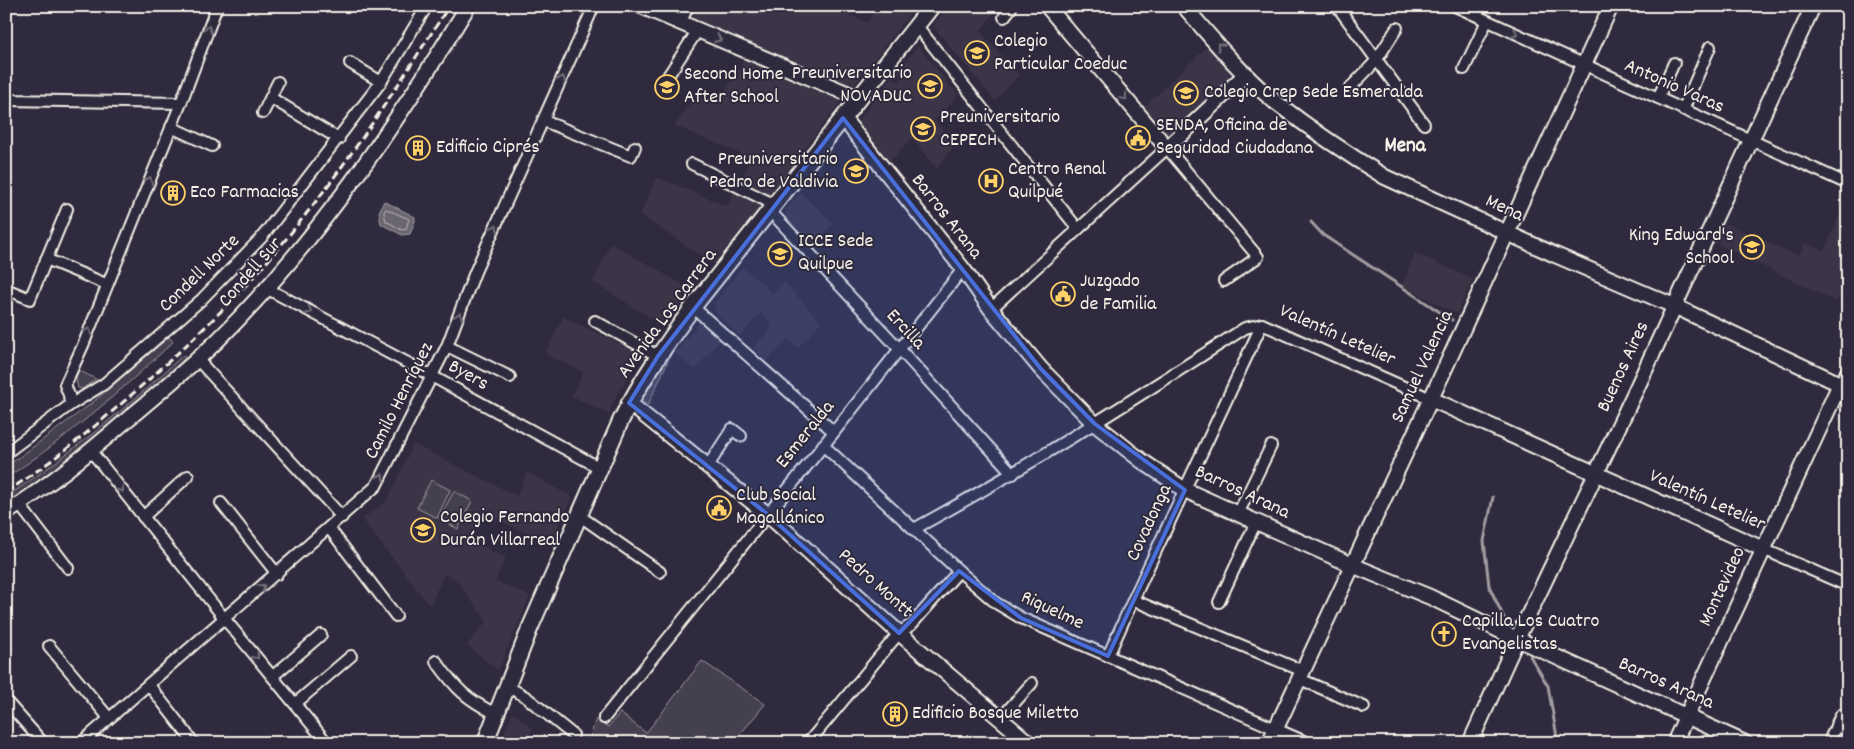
<svg xmlns="http://www.w3.org/2000/svg" width="1854" height="749" font-family="Dekko,sans-serif">
<rect width="100%" height="100%" fill="#2f2a3d"/>
<filter id="ink" filterUnits="userSpaceOnUse"><feTurbulence type="fractalNoise" baseFrequency=".02" numOctaves="2"/><feDisplacementMap in="SourceGraphic" scale="10" xChannelSelector="R" yChannelSelector="G"/><feConvolveMatrix kernelMatrix="1 2 1 2 8 2 1 2 1" color-interpolation-filters="sRGB"/></filter>
<g filter="url(#ink)">
<g fill="#3b3647">
<path d="M 658,6 L 830,6 L 867,23 L 878,6 L 916,6 L 854,85 L 850,86 Z"/>
<path d="M 949,6 L 999,6 L 980,31 L 1019,75 L 995,101 L 933,26 Z"/>
<path d="M 918,46 L 958,95 L 935,120 L 954,145 L 937,169 L 912,138 L 890,161 L 861,127 L 859,120 L 892,77 L 898,82 L 902,78 L 897,71 Z"/>
<path d="M 1208,46 L 1231,71 L 1229,79 L 1169,134 L 1164,134 L 1143,108 Z"/>
<path d="M 744,60 L 841,101 L 747,224 L 713,264 L 640,215 L 657,177 L 727,206 L 751,158 L 675,126 L 701,85 L 722,96 Z"/>
<path d="M 800,192 L 833,223 L 813,245 L 785,218 L 786,210 Z"/>
<path d="M 1848,196 L 1848,275 L 1836,302 L 1716,243 L 1725,223 L 1799,256 L 1805,243 L 1824,251 Z"/>
<path d="M 611,243 L 692,290 L 664,326 L 593,282 Z"/>
<path d="M 1415,253 L 1473,279 L 1457,314 L 1402,285 Z"/>
<path d="M 742,267 L 773,293 L 784,282 L 821,322 L 798,348 L 788,339 L 766,361 L 753,348 L 773,326 L 761,312 L 740,336 L 715,311 L 714,304 Z"/>
<path d="M 563,317 L 643,354 L 618,392 L 609,414 L 572,396 L 583,372 L 545,354 Z"/>
<path d="M 700,322 L 703,322 L 721,339 L 695,370 L 675,353 Z"/>
<path d="M 413,444 L 517,496 L 527,472 L 572,497 L 550,544 L 483,513 L 471,540 L 506,558 L 495,581 L 530,596 L 498,671 L 467,645 L 487,621 L 454,578 L 444,574 L 430,606 L 362,519 L 387,501 Z"/>
<path d="M 513,712 L 533,729 L 524,743 L 500,743 Z"/>
</g>
<g fill="#454050" stroke="#9c989c">
<path d="M 169,337 L 173,342 C 121,391 66,439 6,478 L 6,467 L 92,403 Z"/>
<path d="M 672,352 L 648,405 L 641,399 Z"/>
<path d="M 183,355 L 185,357 L 180,364 L 92,441 L 6,505 L 6,497 C 69,455 128,407 183,355 Z"/>
<path d="M 78,370 L 96,379 L 82,389 L 78,388 L 76,379 Z"/>
<path d="M 431,480 L 450,490 L 437,518 L 417,508 Z"/>
<path d="M 454,491 L 472,501 L 458,529 L 439,519 Z"/>
<path d="M 702,661 L 765,704 L 733,743 L 588,743 L 596,719 L 608,727 L 620,713 L 646,733 Z"/>
</g>
<path fill="#6a6670" stroke="#a19ea0" d="M 384,201 L 415,217 L 415,221 L 410,234 L 402,235 L 381,224 L 379,212 Z"/>
<g fill="none" stroke-linecap="round" stroke-linejoin="round">
<path stroke="#bdb9b8" stroke-width="1" d="M 386,209 L 409,219 L 406,229 L 402,230 L 386,221 L 384,213 Z"/>
<g stroke="#a19ea0" stroke-width="3">
<path d="M 1311,222 L 1323,235 L 1452,320"/>
<path d="M 1493,497 L 1484,541 L 1489,586 L 1504,618"/>
<path d="M 1530,656 L 1548,686 L 1558,743"/>
</g>
<g stroke="#f4f1e8" stroke-width="14">
<g id="street">
<path d="M 1337,6 L 1424,124"/>
<path d="M 1455,6 L 1848,184"/>
<path d="M 1004,17 L 1011,8 L 1009,6"/>
<path d="M 681,22 L 688,6"/>
<path d="M 917,26 L 1078,229"/>
<path d="M 350,63 L 381,82"/>
<path d="M 1464,69 L 1487,21"/>
<path d="M 666,79 L 698,30"/>
<path d="M 1350,88 L 1376,61 L 1397,28"/>
<path d="M 271,98 L 339,139"/>
<path d="M 1658,98 L 1674,63"/>
<path d="M 6,100 L 181,103"/>
<path d="M 1683,110 L 1710,47"/>
<path d="M 263,113 L 278,82"/>
<path d="M 544,121 L 631,156 L 635,147"/>
<path d="M 171,127 L 212,146"/>
<path d="M 692,164 L 775,205"/>
<path d="M 770,211 L 906,356 L 1013,474"/>
<path d="M 46,259 L 106,284"/>
<path d="M 266,288 L 417,368 L 600,468"/>
<path d="M 6,289 L 30,299 L 67,209"/>
<path d="M 693,307 L 834,432"/>
<path d="M 991,309 L 1167,148 L 1258,257 L 1224,281"/>
<path d="M 595,321 L 658,356"/>
<path d="M 447,346 L 510,377"/>
<path d="M 197,359 L 342,517"/>
<path d="M 1848,368 L 1840,384 L 1848,387"/>
<path d="M 70,405 L 69,395 L 65,385 L 84,343 L 181,103 L 217,6"/>
<path d="M 823,445 L 959,571 L 996,603 L 1021,618 L 1308,743"/>
<path d="M 91,451 L 224,618 L 327,743"/>
<path d="M 6,453 L 70,405 L 104,384 L 201,300 L 262,237 L 381,82 L 427,6"/>
<path d="M 708,466 L 732,429 L 741,436"/>
<path d="M 221,503 L 277,574"/>
<path d="M 19,504 L 68,568"/>
<path d="M 1238,514 L 1271,446"/>
<path d="M 580,516 L 660,572"/>
<path d="M 143,517 L 188,476"/>
<path d="M 329,528 L 396,616"/>
<path d="M 914,529 C 1028,467 1136,398 1245,328 L 1262,324 L 1431,399"/>
<path d="M 1763,549 L 1848,586"/>
<path d="M 1133,600 L 1303,671"/>
<path d="M 1219,602 L 1256,522"/>
<path d="M 49,646 L 109,718"/>
<path d="M 1108,656 L 1133,600 L 1262,324"/>
<path d="M 436,661 C 456,689 466,699 496,714"/>
<path d="M 273,676 L 321,635"/>
<path d="M 1300,679 L 1364,707"/>
<path d="M 149,685 L 194,743"/>
<path d="M 507,686 L 526,697 L 573,735"/>
<path d="M 6,701 L 43,743"/>
<path d="M 296,703 L 351,656"/>
<path d="M 604,718 L 834,432 L 963,269"/>
<path d="M 1001,718 L 1032,683"/>
<path d="M 1836,725 L 1848,731"/>
<path d="M 1831,737 L 1841,715"/>
<path d="M 81,743 L 376,486 L 447,346 L 475,272 L 594,6"/>
<path d="M 808,743 L 899,633 L 911,625 L 959,571"/>
</g>
</g>
<g stroke="#f4f1e8" stroke-width="18">
<g id="secondary">
<path d="M 641,6 L 858,98"/>
<path d="M 1047,6 L 1167,148 L 1246,74"/>
<path d="M 1184,6 C 1212,39 1241,74 1274,101 C 1309,128 1347,154 1385,177 L 1553,254 L 1674,306 L 1840,384 L 1674,743"/>
<path d="M 843,118 L 963,269 L 991,309 L 1041,369 L 1095,424 L 1142,461 L 1185,490 L 1352,565 L 1430,597 L 1517,639 L 1745,743"/>
<path d="M 1431,399 L 1763,549"/>
<path d="M 629,403 L 767,514 L 899,633 L 1029,743"/>
<path d="M 6,513 C 50,485 90,452 129,418 C 159,393 189,368 217,341 C 314,245 397,123 468,6"/>
<path d="M 1269,743 L 1435,390 L 1611,6"/>
<path d="M 1470,743 L 1517,639 L 1635,392 L 1813,6"/>
</g>
</g>
<g stroke="#f4f1e8" stroke-width="19">
<path id="primary" d="M 485,743 L 530,628 L 621,420 C 641,380 667,343 693,307 L 932,6"/>
</g>
<use href="#street" stroke="#2f2a3d" stroke-width="10"/>
<use href="#secondary" stroke="#2f2a3d" stroke-width="14"/>
<use href="#primary" stroke="#2f2a3d" stroke-width="15"/>
<path stroke="#f4f1e8" stroke-width="3" stroke-dasharray="8 4" stroke-linecap="butt" d="M 6,492 C 56,460 102,421 146,382 C 200,334 253,282 298,224 C 354,155 401,80 449,6"/>
</g>
<defs><path id="oneway-chevron" d="M-2-3.5L2.5 0L-2 3.5" fill="none" stroke-width="1.6" stroke-linecap="round" stroke-linejoin="round" transform="scale(1.25)"/></defs>
<g stroke="#747079">
<use href="#oneway-chevron" transform="translate(208 29) rotate(-69)"/>
<use href="#oneway-chevron" transform="translate(1515 34) rotate(25)"/>
<use href="#oneway-chevron" transform="translate(718 39) rotate(23)"/>
<use href="#oneway-chevron" transform="translate(1220 46) rotate(-132)"/>
<use href="#oneway-chevron" transform="translate(562 79) rotate(-66)"/>
<use href="#oneway-chevron" transform="translate(1124 97) rotate(50)"/>
<use href="#oneway-chevron" transform="translate(149 180) rotate(-68)"/>
<use href="#oneway-chevron" transform="translate(495 228) rotate(-65)"/>
<use href="#oneway-chevron" transform="translate(309 311) rotate(28)"/>
<use href="#oneway-chevron" transform="translate(459 316) rotate(-69)"/>
<use href="#oneway-chevron" transform="translate(88 331) rotate(-69)"/>
<use href="#oneway-chevron" transform="translate(381 477) rotate(-63)"/>
<use href="#oneway-chevron" transform="translate(121 489) rotate(52)"/>
<use href="#oneway-chevron" transform="translate(262 587) rotate(-40)"/>
<use href="#oneway-chevron" transform="translate(256 656) rotate(50)"/>
</g>
</g>
<path fill="#486fdb" fill-opacity="0.2" stroke="#486fdb" stroke-width="4" stroke-linejoin="round" d="M 843,118 L 1041,369 L 1095,424 L 1185,490 L 1108,656 L 1021,618 L 959,571 L 899,633 L 767,514 L 629,403 L 658,356 Z"/>
<defs>
<g id="school-ring" transform="scale(1.25)"><circle r="9.5" fill="#2f2a3d" stroke="#ffd166" stroke-width="1.5"/><path d="M0-5L7-2L0 1L-7-2ZM-4 1L0 2.5L4 1V4Q0 6-4 4Z" fill="#ffd166"/></g>
<g id="civic-ring" transform="scale(1.25)"><circle r="9.5" fill="#2f2a3d" stroke="#ffd166" stroke-width="1.5"/><path d="M-.6-6.5H3V-4.5H.6V-3L4-1V1h2V6H-6V1h2V-1L-.6-3ZM-1.2 2.5V6h2.4V2.5Z" fill="#ffd166"/></g>
<g id="building-ring" transform="scale(1.25)"><circle r="9.5" fill="#2f2a3d" stroke="#ffd166" stroke-width="1.5"/><path d="M-4-6H4V6H1V3H-1V6H-4ZM-2.5-4.3h1.7v1.8h-1.7ZM.8-4.3h1.7v1.8H.8ZM-2.5-1h1.7V.8h-1.7ZM.8-1h1.7V.8H.8Z" fill="#ffd166"/></g>
<g id="hospital-ring" transform="scale(1.25)"><circle r="9.5" fill="#2f2a3d" stroke="#ffd166" stroke-width="1.5"/><path d="M-5-5h3v3.5h4V-5h3V5h-3V1.5h-4V5h-3Z" fill="#ffd166"/></g>
<g id="university-ring" transform="scale(1.25)"><circle r="9.5" fill="#2f2a3d" stroke="#ffd166" stroke-width="1.5"/><path d="M0-5L7-2L0 1L-7-2ZM-4 1L0 2.5L4 1V4Q0 6-4 4Z" fill="#ffd166"/></g>
<g id="church-ring" transform="scale(1.25)"><circle r="9.5" fill="#2f2a3d" stroke="#ffd166" stroke-width="1.5"/><path d="M-1.2-6h2.4v3.5h3.3v2.4h-3.3V6h-2.4V-.1h-3.3v-2.4h3.3Z" fill="#ffd166"/></g>
</defs>
<g fill-rule="evenodd">
<use href="#school-ring" x="977" y="53"/>
<use href="#school-ring" x="930" y="86"/>
<use href="#school-ring" x="667" y="87"/>
<use href="#school-ring" x="1186" y="93"/>
<use href="#school-ring" x="923" y="129"/>
<use href="#civic-ring" x="1138" y="138"/>
<use href="#building-ring" x="418" y="148"/>
<use href="#school-ring" x="856" y="171"/>
<use href="#hospital-ring" x="991" y="181"/>
<use href="#building-ring" x="173" y="193"/>
<use href="#school-ring" x="1752" y="247"/>
<use href="#university-ring" x="780" y="254"/>
<use href="#civic-ring" x="1063" y="294"/>
<use href="#civic-ring" x="719" y="508"/>
<use href="#school-ring" x="423" y="530"/>
<use href="#church-ring" x="1444" y="634"/>
<use href="#building-ring" x="895" y="714"/>
</g>
<g text-anchor="middle" dominant-baseline="central" stroke-width="4" stroke-linejoin="round" paint-order="stroke">
<g font-size="20" fill="#f4f1e8" stroke="#2f2a3d" text-anchor="start">
<text x="994" y="42">Colegio<tspan x="994" dy="23">Particular Coeduc</tspan></text>
<text x="912" y="74" text-anchor="end">Preuniversitario<tspan x="912" dy="23">NOVADUC</tspan></text>
<text x="684" y="75">Second Home<tspan x="684" dy="23">After School</tspan></text>
<text x="1204" y="93">Colegio Crep Sede Esmeralda</text>
<text x="940" y="118">Preuniversitario<tspan x="940" dy="23">CEPECH</tspan></text>
<text x="1156" y="126">SENDA, Oficina de<tspan x="1156" dy="23">Seguridad Ciudadana</tspan></text>
<text x="436" y="148">Edificio Ciprés</text>
<text x="838" y="160" text-anchor="end">Preuniversitario<tspan x="838" dy="23">Pedro de Valdivia</tspan></text>
<text x="1008" y="170">Centro Renal<tspan x="1008" dy="23">Quilpué</tspan></text>
<text x="190" y="193">Eco Farmacias</text>
<text x="1734" y="236" text-anchor="end">King Edward's<tspan x="1734" dy="23">School</tspan></text>
<text x="798" y="242">ICCE Sede<tspan x="798" dy="23">Quilpue</tspan></text>
<text x="1080" y="282">Juzgado<tspan x="1080" dy="23">de Familia</tspan></text>
<text x="736" y="496">Club Social<tspan x="736" dy="23">Magallánico</tspan></text>
<text x="440" y="518">Colegio Fernando<tspan x="440" dy="23">Durán Villarreal</tspan></text>
<text x="1462" y="622">Capilla Los Cuatro<tspan x="1462" dy="23">Evangelistas</tspan></text>
<text x="912" y="714">Edificio Bosque Miletto</text>
</g>
<g font-size="20" fill="#f4f1e8" stroke="#2f2a3d">
<text transform="translate(1674 87) rotate(24)">Antonio Varas</text>
<text transform="translate(1504 209) rotate(25)">Mena</text>
<text transform="translate(946 217) rotate(52)">Barros Arana</text>
<text transform="translate(251 273) rotate(-49)">Condell Sur</text>
<text transform="translate(200 274) rotate(-44)">Condell Norte</text>
<text transform="translate(668 314) rotate(-54)">Avenida Los Carrera</text>
<text transform="translate(905 330) rotate(47)">Ercilla</text>
<text transform="translate(1337 336) rotate(24)">Valentín Letelier</text>
<text transform="translate(1423 367) rotate(-65)">Samuel Valencia</text>
<text transform="translate(1624 367) rotate(-65)">Buenos Aires</text>
<text transform="translate(468 376) rotate(29)">Byers</text>
<text transform="translate(400 401) rotate(-63)">Camilo Henríquez</text>
<text transform="translate(806 435) rotate(-51)">Esmeralda</text>
<text transform="translate(1242 493) rotate(25)">Barros Arana</text>
<text transform="translate(1707 501) rotate(24)">Valentín Letelier</text>
<text transform="translate(1150 523) rotate(-65)">Covadonga</text>
<text transform="translate(875 584) rotate(42)">Pedro Montt</text>
<text transform="translate(1723 587) rotate(-65)">Montevideo</text>
<text transform="translate(1052 611) rotate(25)">Riquelme</text>
<text transform="translate(1666 684) rotate(24)">Barros Arana</text>
</g>
<g font-size="21" font-weight="bold" fill="#f4f1e8" stroke="#2f2a3d">
<text x="1405" y="147">Mena</text>
</g>
</g>
<rect width="1854" height="749" fill="none" stroke="#2f2a3d" stroke-width="25"/>
<rect x="12" y="12" width="1829" height="724" fill="none" stroke="#f4f1e8" stroke-width="2" filter="url(#ink)"/>
</svg>
